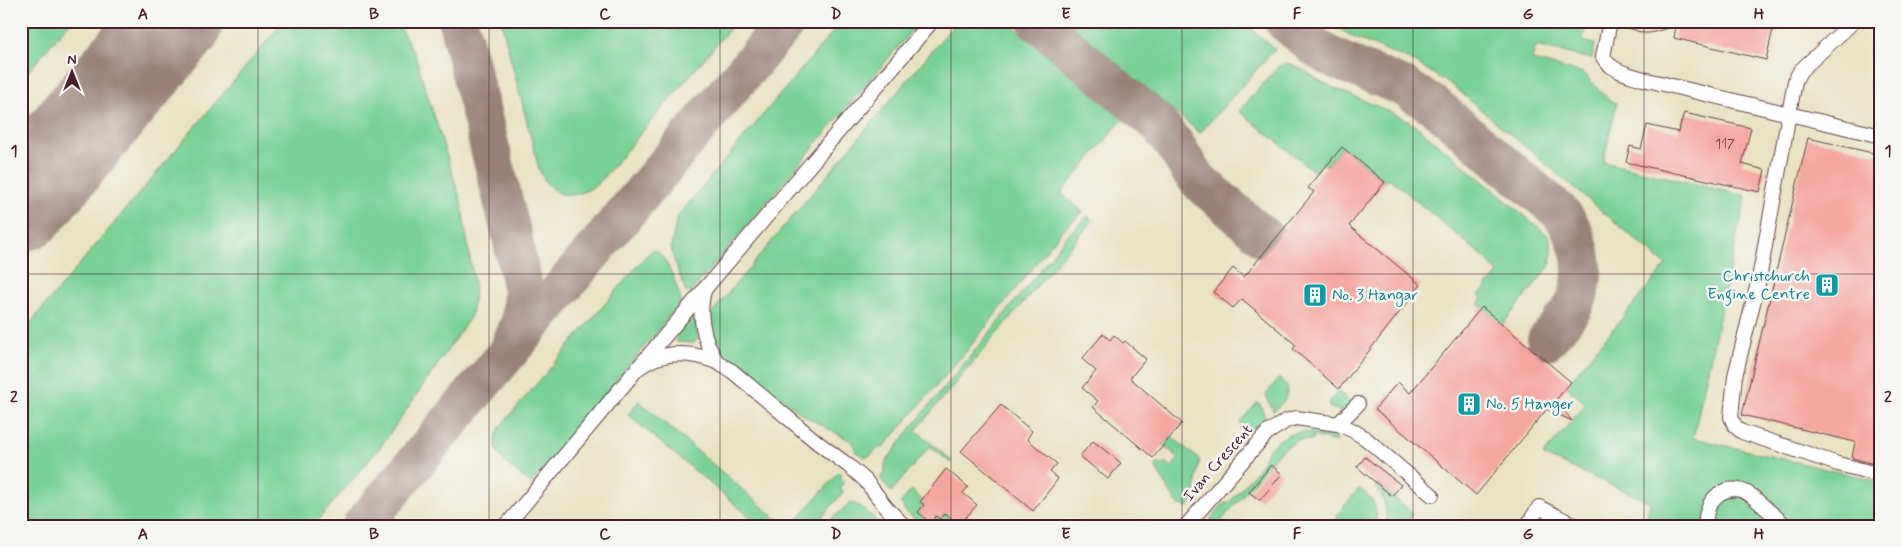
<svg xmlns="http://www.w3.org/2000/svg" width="1902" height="547" font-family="Mynerve,sans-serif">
<rect width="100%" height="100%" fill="#f6f6f2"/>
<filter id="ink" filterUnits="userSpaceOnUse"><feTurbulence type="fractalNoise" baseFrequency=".02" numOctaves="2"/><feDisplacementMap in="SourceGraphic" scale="10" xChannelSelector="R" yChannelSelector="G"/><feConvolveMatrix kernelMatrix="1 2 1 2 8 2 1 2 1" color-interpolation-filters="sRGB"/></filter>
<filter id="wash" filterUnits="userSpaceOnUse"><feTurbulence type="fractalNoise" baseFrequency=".0096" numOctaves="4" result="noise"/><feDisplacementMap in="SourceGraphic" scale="20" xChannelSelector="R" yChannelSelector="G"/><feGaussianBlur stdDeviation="1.12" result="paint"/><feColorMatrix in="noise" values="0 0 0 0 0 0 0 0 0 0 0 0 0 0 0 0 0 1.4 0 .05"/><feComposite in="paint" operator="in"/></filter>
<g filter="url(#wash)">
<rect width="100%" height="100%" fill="#e9e3c3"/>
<g fill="#79d196" stroke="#627860">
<path d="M 21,21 L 71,21 L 21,80 Z"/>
<path d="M 284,21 L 396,21 L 398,24 L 415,55 L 461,201 L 475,290 L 471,316 L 382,445 L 313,526 L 21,526 L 21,334 Z"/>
<path d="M 501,21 L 736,21 L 598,184 C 573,201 551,200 539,169 Z"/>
<path d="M 842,21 L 920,21 L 691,292 L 686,292 L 673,257 L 671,247 L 677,217 Z"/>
<path d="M 957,21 L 1007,21 L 1123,119 L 1061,193 L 1083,212 L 1063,229 L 969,348 L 882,449 L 880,447 L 870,456 L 864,457 L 856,452 L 851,441 L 803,415 L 734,360 C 721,355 706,332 710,317 C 712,312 716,308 719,304 Z"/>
<path d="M 1067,21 L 1242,21 L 1275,49 L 1200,133 Z"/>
<path d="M 1326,21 L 1587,21 L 1583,41 L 1595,44 L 1592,59 L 1536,46 L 1532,60 L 1583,73 L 1610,101 L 1617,103 L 1603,162 L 1746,196 L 1693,438 L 1881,482 L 1881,526 L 1645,526 L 1650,502 L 1543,455 L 1586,404 L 1567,387 L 1570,381 L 1666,265 L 1453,86 L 1415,62 L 1355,38 Z"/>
<path d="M 1285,63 C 1300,65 1312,78 1326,84 C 1356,99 1388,108 1416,126 L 1549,236 L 1552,253 L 1550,266 L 1502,325 L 1478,304 L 1482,298 L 1479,295 L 1498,273 L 1485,258 L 1389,178 L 1385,182 L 1342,147 L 1326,166 L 1323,163 L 1315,172 L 1239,111 L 1278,67 Z"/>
<path d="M 1088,216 L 1092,221 L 916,430 L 952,461 L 951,463 L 930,446 L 891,492 L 880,478 L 885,473 L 885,463 L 911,428 L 1009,309 L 1066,237 Z"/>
<path d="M 654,250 C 666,253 679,290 681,302 L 531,484 C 512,467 485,455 500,427 L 644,258 L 650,252 Z"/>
<path d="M 689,318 L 694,318 L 698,338 L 694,343 L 676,342 L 677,333 Z"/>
<path d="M 1279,378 L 1286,385 C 1290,398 1283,403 1273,411 L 1266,395 Z"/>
<path d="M 1338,392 L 1352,403 L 1342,412 L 1329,407 L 1329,402 Z"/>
<path d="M 639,401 L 785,526 L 761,526 L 628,415 Z"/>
<path d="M 1257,403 L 1260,404 L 1265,417 L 1250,435 L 1240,422 Z"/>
<path d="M 1303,432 L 1335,436 L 1337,442 L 1313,436 L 1312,440 L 1298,440 L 1279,452 L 1217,526 L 1210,520 L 1223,504 L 1230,502 L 1262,464 C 1266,446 1284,433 1303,432 Z"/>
<path d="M 1171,436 L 1200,460 C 1195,476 1198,494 1188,507 L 1180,505 L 1176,502 L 1155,467 L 1158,463 L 1161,465 L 1164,462 L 1171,468 L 1179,458 L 1163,445 Z"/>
<path d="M 839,472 L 842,475 L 840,478 L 844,482 L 840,488 L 843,492 L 815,526 L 792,526 Z"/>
<path d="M 1377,484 L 1412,512 L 1409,526 L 1387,526 C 1386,511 1386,497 1375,486 Z"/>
<path d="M 1359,488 C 1375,500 1377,506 1376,526 L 1336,526 L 1338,514 Z"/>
<path d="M 912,490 L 922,500 L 924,505 L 918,512 L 930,522 L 936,516 L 940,519 L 945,513 L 952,519 L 946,526 L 922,526 L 903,509 L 904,507 L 900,503 Z"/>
<path d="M 851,502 L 863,508 L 882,526 L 824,526 Z"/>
</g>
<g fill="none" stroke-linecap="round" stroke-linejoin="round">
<g stroke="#9a8177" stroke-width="40">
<path d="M 458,21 L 512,236 L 523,291 L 521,322 L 511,345"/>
<path d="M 1037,21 L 1158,124 L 1175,145 L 1190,170 L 1201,183 L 1267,240"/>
<path d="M 1284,21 L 1316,48 L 1335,59 L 1404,87 L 1435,106 L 1560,212 C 1583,240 1591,281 1569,313 C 1562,322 1554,331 1547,340"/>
<path d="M 362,526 L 787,21"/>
</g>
<path stroke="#9a8177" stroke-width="99" d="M 21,202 L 173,21"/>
</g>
<g id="blocks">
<g fill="#f4a7a0">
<path d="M 1619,21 L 1762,21 L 1774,24 L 1766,60 L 1674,38 L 1676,26 L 1650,33 L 1643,33 L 1618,24 Z"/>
<path d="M 1684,113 L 1751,128 L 1742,164 L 1765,170 L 1760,192 L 1626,162 L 1630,146 L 1641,149 L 1647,125 L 1678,132 Z"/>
<path d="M 1808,138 L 1881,155 L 1881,466 L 1852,458 L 1855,442 L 1742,415 Z"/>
<path d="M 1342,147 L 1385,182 L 1349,226 L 1421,285 L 1339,389 L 1293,349 L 1296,345 L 1242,299 L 1233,308 L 1213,292 L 1233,268 L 1244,277 L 1314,192 L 1308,188 Z"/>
<path d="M 1482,307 L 1571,382 L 1556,400 L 1572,421 L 1547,409 L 1476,495 L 1375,409 L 1398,382 L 1410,393 Z"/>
<path d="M 1103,334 L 1110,340 L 1114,335 L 1123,343 L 1125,341 L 1146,359 L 1130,378 L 1182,423 L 1153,458 L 1093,407 L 1098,401 L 1082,388 L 1096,371 L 1082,359 Z"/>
<path d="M 1001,405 L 1032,431 L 1027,439 L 1057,464 L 1050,472 L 1058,479 L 1033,511 L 961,451 Z"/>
<path d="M 1093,441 L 1121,463 L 1108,479 L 1080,456 Z"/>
<path d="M 1365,457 L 1401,485 L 1392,496 L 1357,467 Z"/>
<path d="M 1271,465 L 1282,474 L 1260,500 L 1258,499 L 1249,492 Z"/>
<path d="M 946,469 L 968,487 L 963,493 L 977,505 L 959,525 L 945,513 L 940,519 L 936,516 L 930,523 L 918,512 L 924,505 L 920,502 Z"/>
</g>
</g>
</g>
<g filter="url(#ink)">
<use href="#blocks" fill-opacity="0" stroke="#623c42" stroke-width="1"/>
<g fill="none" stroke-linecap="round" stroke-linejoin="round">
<g stroke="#623c42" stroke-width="16">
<g id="minor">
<path d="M 1610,21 L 1603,57 C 1611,71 1628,74 1643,79 L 1881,136"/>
<path d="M 1854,21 L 1800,71 L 1795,81 L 1759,279 L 1735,376 L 1731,417 L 1735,426 L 1742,432 L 1838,464 L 1881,475"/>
<path d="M 705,288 C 697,311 703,340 716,360 C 719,365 727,368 732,371 L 818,443 L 849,466 L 865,480 L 885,506 L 904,526"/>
<path d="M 637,369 L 932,21"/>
<path d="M 1338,424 L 1358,404"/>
<path d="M 506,526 L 637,369 C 661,350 689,351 717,362"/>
<path d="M 1186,526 L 1267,433 L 1286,421 L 1296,418 L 1338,424 L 1352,430 L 1365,438 L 1432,495"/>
<path d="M 1527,526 L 1539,507 L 1576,526"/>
<path d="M 1706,526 C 1703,498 1728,479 1752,496 L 1786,526"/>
</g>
</g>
<use href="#minor" stroke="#fff" stroke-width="14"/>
</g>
</g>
<path fill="none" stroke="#4a1f2b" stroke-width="1" stroke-opacity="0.55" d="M 258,21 L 258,526M 489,21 L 489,526M 720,21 L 720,526M 951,21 L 951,526M 1182,21 L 1182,526M 1413,21 L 1413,526M 1644,21 L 1644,526M 21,274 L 1881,274"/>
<defs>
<g id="building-square" transform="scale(1.25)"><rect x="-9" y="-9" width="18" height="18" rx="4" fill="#0f9aa8" stroke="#f6f6f2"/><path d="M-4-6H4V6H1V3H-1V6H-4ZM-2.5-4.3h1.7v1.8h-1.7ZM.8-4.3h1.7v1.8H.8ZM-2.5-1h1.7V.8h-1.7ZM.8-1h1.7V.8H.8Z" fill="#fff"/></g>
</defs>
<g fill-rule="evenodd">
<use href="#building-square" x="1827" y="285"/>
<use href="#building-square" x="1315" y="295"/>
<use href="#building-square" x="1469" y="404"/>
</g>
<g text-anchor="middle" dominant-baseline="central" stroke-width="5" stroke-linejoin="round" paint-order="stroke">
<g font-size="14" fill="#744148">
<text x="1725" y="144">117</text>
</g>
<g font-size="16" fill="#0d838f" stroke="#f6f6f2" text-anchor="start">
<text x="1810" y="276" text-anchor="end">Christchurch<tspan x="1810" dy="18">Engine Centre</tspan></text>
<text x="1332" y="295">No. 3 Hangar</text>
<text x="1486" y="404">No. 5 Hanger</text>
</g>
<g font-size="16" fill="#4a1f2b" stroke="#f6f6f2">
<text transform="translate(1218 463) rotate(-49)">Ivan Crescent</text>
</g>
</g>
<rect width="1902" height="547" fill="none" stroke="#f6f6f2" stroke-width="55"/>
<g transform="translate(72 72)" stroke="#f6f6f2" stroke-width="4" paint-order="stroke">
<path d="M0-4L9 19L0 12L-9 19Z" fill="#4a1f2b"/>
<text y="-8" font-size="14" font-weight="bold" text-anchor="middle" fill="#4a1f2b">N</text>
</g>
<rect x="28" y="28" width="1846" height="492" fill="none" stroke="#4a1f2b" stroke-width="2"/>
<g font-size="16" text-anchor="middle" font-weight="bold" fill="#4a1f2b">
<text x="143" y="19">A</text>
<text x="374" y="19">B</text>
<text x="605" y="19">C</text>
<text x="836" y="19">D</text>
<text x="1066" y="19">E</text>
<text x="1297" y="19">F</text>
<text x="1528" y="19">G</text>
<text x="1759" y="19">H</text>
<text x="14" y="156">1</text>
<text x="1888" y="156">1</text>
<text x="14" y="402">2</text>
<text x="1888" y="402">2</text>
<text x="143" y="539">A</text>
<text x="374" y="539">B</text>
<text x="605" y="539">C</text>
<text x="836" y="539">D</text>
<text x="1066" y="539">E</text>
<text x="1297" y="539">F</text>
<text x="1528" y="539">G</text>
<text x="1759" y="539">H</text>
</g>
</svg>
